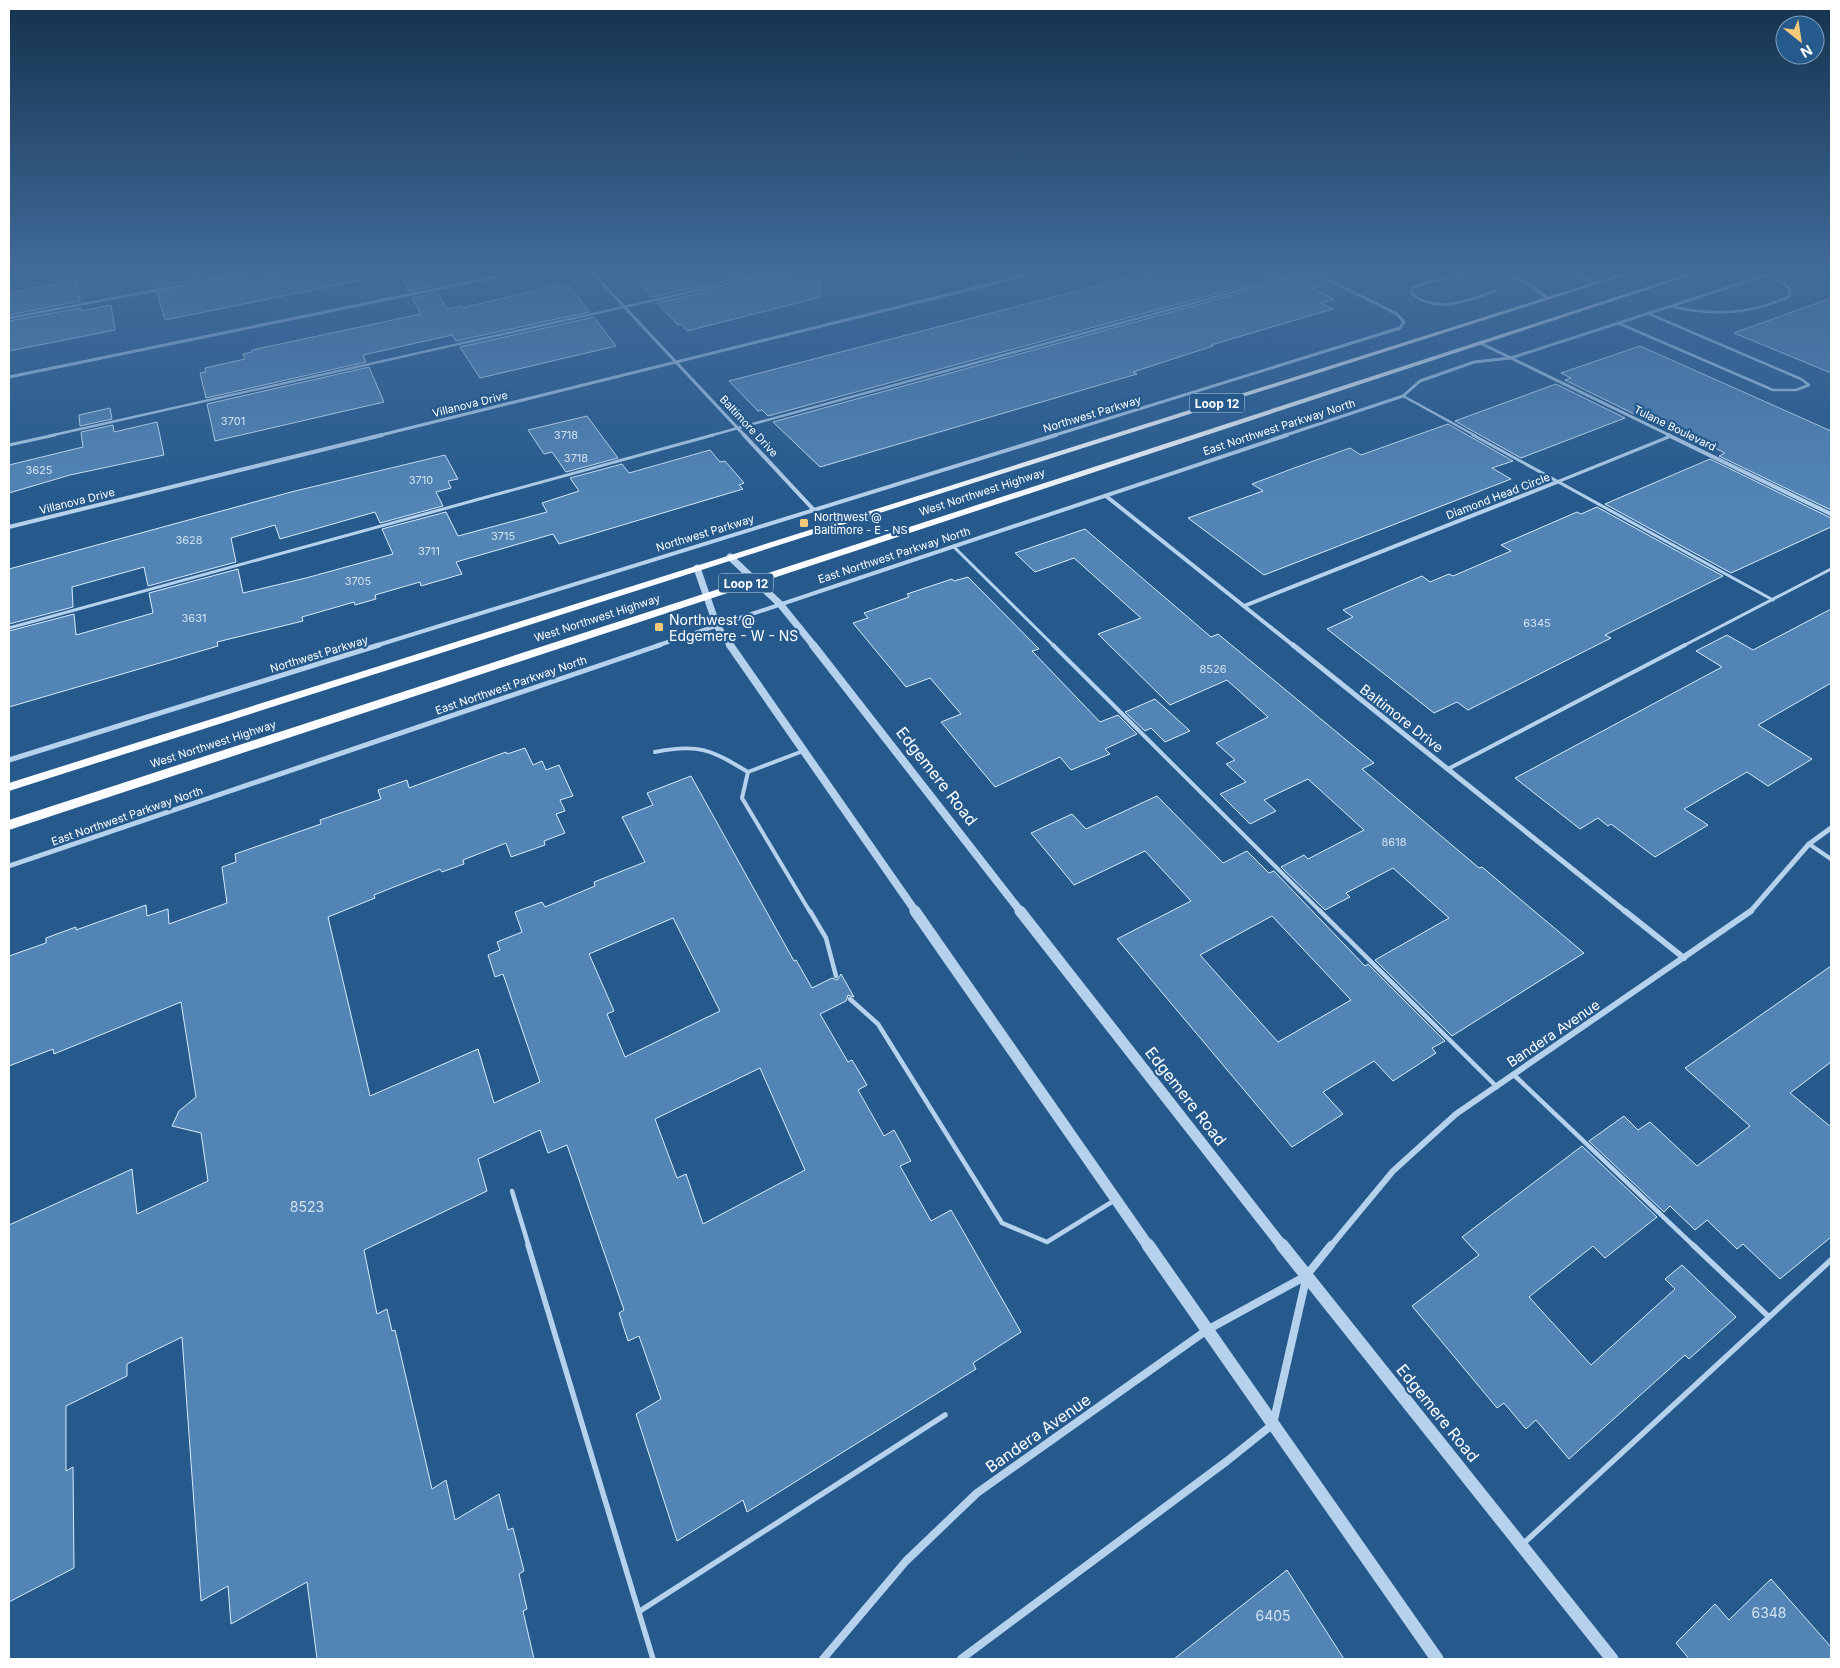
<svg xmlns="http://www.w3.org/2000/svg" width="1840" height="1668" font-family="Inter,sans-serif">
<rect width="100%" height="100%" fill="#265a8d"/>
<g fill="#5285b6" stroke="#daeaf8" fill-rule="evenodd">
<path d="M 149,269 L 255,269 L 155,287 Z"/>
<path d="M 297,269 L 361,269 L 362,280 L 165,320 L 157,293 Z"/>
<path d="M 396,269 L 423,269 L 433,286 L 409,291 Z"/>
<path d="M 625,269 L 781,269 L 652,297 Z"/>
<path d="M 796,269 L 818,269 L 821,297 L 687,331 L 681,324 L 678,325 L 657,303 L 794,272 Z"/>
<path d="M 1161,269 L 1303,270 L 768,416 L 762,410 L 758,411 L 729,381 Z"/>
<path d="M 1313,269 L 1357,269 L 1358,275 L 1338,281 Z"/>
<path d="M 1309,274 L 1328,284 L 1312,288 L 1334,299 L 1321,303 L 1333,309 L 1211,345 L 1213,346 L 1133,372 L 1137,374 L 820,467 L 773,422 Z"/>
<path d="M 77,280 L 80,301 L 9,315 L 9,293 Z"/>
<path d="M 558,285 L 560,287 L 569,285 L 589,312 L 456,341 L 452,335 L 363,355 L 366,362 L 206,398 L 200,373 L 206,372 L 205,368 L 245,359 L 243,354 L 252,352 L 252,350 L 421,314 L 412,298 L 437,292 L 447,309 L 461,306 L 462,308 Z"/>
<path d="M 1831,298 L 1831,373 L 1734,333 Z"/>
<path d="M 111,305 L 115,330 L 9,351 L 9,321 L 81,308 L 81,311 Z"/>
<path d="M 594,317 L 616,346 L 480,378 L 460,347 Z"/>
<path d="M 1640,346 L 1831,431 L 1831,510 L 1719,456 L 1725,453 L 1641,412 L 1634,414 L 1565,380 L 1571,378 L 1561,373 Z"/>
<path d="M 369,367 L 384,402 L 215,441 L 207,404 Z"/>
<path d="M 1556,384 L 1625,418 L 1521,458 L 1455,421 Z"/>
<path d="M 110,408 L 112,419 L 80,426 L 79,415 Z"/>
<path d="M 587,416 L 618,458 L 566,472 L 552,452 L 544,454 L 528,430 Z"/>
<path d="M 157,422 L 164,455 L 70,475 L 9,493 L 9,465 L 83,447 L 81,432 L 113,425 L 114,432 Z"/>
<path d="M 1448,424 L 1513,461 L 1492,468 L 1511,479 L 1264,575 L 1188,518 L 1263,491 L 1252,484 L 1294,468 L 1350,448 L 1361,455 Z"/>
<path d="M 710,450 L 720,462 L 725,461 L 744,483 L 739,485 L 743,489 L 559,544 L 553,534 L 456,562 L 462,574 L 421,586 L 420,582 L 375,595 L 376,599 L 355,605 L 354,602 L 302,617 L 303,621 L 217,642 L 218,646 L 9,707 L 9,631 L 74,614 L 76,635 L 153,613 L 149,593 L 238,569 L 243,593 L 306,578 L 393,554 L 382,529 L 446,512 L 458,536 L 547,512 L 542,503 L 579,491 L 570,478 L 622,464 L 629,473 Z"/>
<path d="M 445,455 L 458,479 L 448,481 L 451,488 L 436,492 L 443,506 L 380,523 L 375,512 L 280,539 L 275,525 L 231,538 L 236,562 L 148,586 L 144,567 L 72,587 L 73,607 L 9,624 L 9,569 L 291,492 Z"/>
<path d="M 1710,459 L 1831,518 L 1831,527 L 1731,573 L 1605,504 Z"/>
<path d="M 1597,507 L 1723,576 L 1605,635 L 1611,638 L 1468,710 L 1457,702 L 1434,713 L 1327,629 L 1353,617 L 1343,610 L 1422,576 L 1430,582 L 1449,574 L 1453,576 L 1511,551 L 1501,545 L 1577,512 L 1581,514 Z"/>
<path d="M 1085,529 L 1211,637 L 1218,634 L 1374,763 L 1362,769 L 1479,868 L 1482,867 L 1584,953 L 1452,1036 L 1375,960 L 1449,918 L 1393,868 L 1346,893 L 1350,897 L 1325,910 L 1322,907 L 1281,867 L 1304,855 L 1308,859 L 1364,830 L 1308,779 L 1264,800 L 1276,811 L 1250,824 L 1220,794 L 1246,782 L 1226,764 L 1235,760 L 1216,743 L 1268,717 L 1227,680 L 1170,705 L 1098,634 L 1141,618 L 1074,558 L 1035,572 L 1015,553 Z"/>
<path d="M 968,577 L 1039,649 L 1032,651 L 1100,722 L 1118,715 L 1137,734 L 1105,749 L 1110,754 L 1071,770 L 1060,757 L 995,787 L 941,722 L 961,714 L 930,678 L 906,687 L 853,623 L 868,618 L 864,613 L 909,597 L 907,594 L 952,579 L 954,581 Z"/>
<path d="M 1831,609 L 1831,683 L 1758,725 L 1812,759 L 1768,786 L 1747,772 L 1684,809 L 1708,825 L 1655,857 L 1611,824 L 1608,826 L 1598,818 L 1580,829 L 1515,778 L 1722,667 L 1696,651 L 1727,635 L 1753,650 Z"/>
<path d="M 1155,699 L 1190,731 L 1165,742 L 1151,728 L 1145,731 L 1125,712 Z"/>
<path d="M 525,748 L 533,765 L 542,761 L 546,770 L 559,765 L 573,796 L 560,800 L 565,811 L 556,814 L 565,833 L 544,841 L 545,845 L 511,857 L 506,843 L 463,860 L 464,864 L 442,872 L 440,869 L 394,887 L 374,895 L 375,898 L 328,917 L 370,1096 L 478,1049 L 494,1103 L 540,1082 L 503,974 L 495,977 L 488,955 L 500,950 L 497,942 L 522,932 L 515,912 L 542,902 L 545,907 L 595,886 L 594,882 L 645,862 L 622,817 L 653,805 L 647,793 L 691,776 L 794,961 L 796,960 L 812,988 L 832,978 L 837,980 L 841,974 L 854,997 L 848,995 L 846,1001 L 820,1014 L 848,1062 L 852,1060 L 867,1085 L 858,1090 L 884,1136 L 894,1130 L 911,1161 L 900,1166 L 931,1221 L 951,1210 L 1021,1332 L 973,1363 L 976,1369 L 747,1512 L 743,1500 L 677,1541 L 636,1414 L 661,1399 L 639,1336 L 628,1341 L 619,1313 L 624,1310 L 567,1145 L 548,1153 L 540,1130 L 478,1159 L 487,1191 L 364,1250 L 377,1314 L 387,1309 L 392,1331 L 395,1330 L 432,1489 L 446,1480 L 455,1520 L 499,1494 L 508,1530 L 513,1528 L 524,1571 L 519,1574 L 527,1609 L 523,1611 L 534,1659 L 317,1659 L 307,1582 L 231,1624 L 228,1586 L 201,1601 L 182,1337 L 127,1364 L 127,1376 L 66,1406 L 66,1471 L 73,1467 L 74,1568 L 9,1602 L 9,1225 L 132,1169 L 137,1214 L 208,1181 L 201,1133 L 172,1126 L 179,1111 L 196,1097 L 181,1002 L 54,1054 L 53,1049 L 9,1066 L 9,956 L 46,943 L 46,938 L 76,927 L 76,930 L 146,905 L 147,916 L 168,909 L 169,924 L 227,903 L 222,867 L 236,862 L 235,854 L 321,824 L 320,820 L 381,799 L 378,790 L 407,780 L 409,788 L 506,752 L 507,754 ZM 673,918 L 720,1011 L 625,1057 L 607,1014 L 614,1011 L 589,954 ZM 760,1068 L 805,1170 L 703,1224 L 686,1174 L 677,1178 L 655,1119 Z"/>
<path d="M 1157,796 L 1223,863 L 1247,851 L 1269,873 L 1274,871 L 1365,966 L 1368,964 L 1445,1041 L 1432,1048 L 1436,1053 L 1393,1081 L 1374,1061 L 1323,1092 L 1343,1114 L 1292,1147 L 1117,939 L 1191,901 L 1145,851 L 1074,885 L 1031,833 L 1072,814 L 1086,829 ZM 1272,916 L 1351,1000 L 1278,1042 L 1200,955 Z"/>
<path d="M 1831,966 L 1831,1062 L 1790,1093 L 1831,1127 L 1831,1237 L 1780,1279 L 1743,1244 L 1737,1249 L 1707,1220 L 1695,1230 L 1670,1206 L 1664,1212 L 1589,1141 L 1624,1116 L 1638,1130 L 1650,1122 L 1697,1166 L 1750,1126 L 1685,1068 Z"/>
<path d="M 1582,1146 L 1657,1217 L 1605,1258 L 1593,1246 L 1529,1297 L 1591,1365 L 1675,1289 L 1665,1279 L 1682,1265 L 1736,1317 L 1689,1359 L 1685,1355 L 1569,1459 L 1536,1420 L 1526,1429 L 1504,1403 L 1497,1408 L 1412,1306 L 1479,1255 L 1462,1237 Z"/>
<path d="M 1287,1570 L 1344,1659 L 1174,1659 Z"/>
<path d="M 1771,1579 L 1831,1647 L 1831,1659 L 1689,1659 L 1676,1643 L 1715,1604 L 1729,1620 Z"/>
</g>
<g fill="none" stroke-linecap="round" stroke-linejoin="round">
<g stroke="#b6d1eb" stroke-width="2.5">
<path d="M 1473,269 L 1413,287 L 1411,293 C 1436,315 1468,300 1496,291"/>
<path d="M 1457,276 L 1478,272 L 1504,274"/>
<path d="M 1669,306 C 1712,316 1750,315 1790,296 L 1789,288 L 1770,274"/>
<path d="M 9,318 L 270,269"/>
<path d="M 1618,323 L 1773,390 L 1796,390 L 1809,385 L 1801,379 L 1647,313"/>
<path d="M 1403,396 L 1476,436"/>
<path d="M 49,436 L 793,269"/>
<path d="M 709,436 L 1310,271"/>
</g>
<g stroke="#b6d1eb" stroke-width="3">
<path d="M 1473,435 L 1773,600"/>
<path d="M 9,445 L 55,435"/>
<path d="M 1557,482 L 1671,436"/>
<path d="M 953,546 L 1054,646"/>
<path d="M 9,628 L 713,435"/>
<path d="M 1683,646 L 1831,569"/>
</g>
<g stroke="#b6d1eb" stroke-width="4">
<path d="M 1053,645 L 1321,912"/>
<path d="M 655,752 C 699,743 711,750 748,772"/>
<path d="M 1448,769 L 1685,645"/>
<path d="M 748,772 L 742,798 L 810,912"/>
<path d="M 748,772 L 803,751"/>
<path d="M 1809,844 L 1831,859"/>
</g>
<g stroke="#b6d1eb" stroke-width="4.5">
<path d="M 810,911 L 826,938 L 836,976"/>
<path d="M 1320,911 L 1497,1087"/>
<path d="M 850,999 L 878,1024 L 1002,1223 L 1047,1242 L 1115,1200"/>
<path d="M 1514,1075 L 1695,1247"/>
<path d="M 512,1191 L 529,1247"/>
</g>
<g stroke="#b6d1eb" stroke-width="5.5">
<path d="M 528,1245 L 653,1659"/>
<path d="M 1693,1245 L 1768,1316"/>
<path d="M 1524,1543 L 1831,1260"/>
<path d="M 640,1611 L 945,1415"/>
</g>
<g stroke="#b6d1eb" stroke-width="3">
<path d="M 589,269 L 745,436"/>
<path d="M 1495,269 L 1532,286 L 1547,298"/>
<path d="M 1562,269 L 1595,283"/>
<path d="M 1820,269 L 1831,273"/>
<path d="M 1569,271 L 1599,269"/>
<path d="M 1480,343 L 1671,436"/>
<path d="M 9,377 L 534,269"/>
<path d="M 377,436 L 1052,269"/>
<path d="M 1052,436 L 1400,328 L 1404,322 L 1397,314 L 1306,269"/>
<path d="M 1283,436 L 1403,396 L 1420,381 L 1474,362 L 1511,358 L 1785,269"/>
</g>
<g stroke="#b6d1eb" stroke-width="4">
<path d="M 744,435 L 813,509"/>
<path d="M 1668,435 L 1831,514"/>
<path d="M 1106,496 L 1294,646"/>
<path d="M 9,527 L 382,435"/>
<path d="M 1244,606 L 1557,482"/>
<path d="M 375,646 L 1056,435"/>
<path d="M 656,646 L 1287,435"/>
</g>
<g stroke="#b6d1eb" stroke-width="5">
<path d="M 1293,645 L 1626,912"/>
<path d="M 9,760 L 379,645"/>
<path d="M 9,866 L 660,645"/>
<path d="M 1750,912 L 1809,844 L 1831,828"/>
</g>
<g stroke="#b6d1eb" stroke-width="6">
<path d="M 1625,911 L 1684,958"/>
<path d="M 1330,1247 L 1393,1171 L 1456,1114 L 1751,911"/>
</g>
<g stroke="#b6d1eb" stroke-width="8">
<path d="M 823,1659 L 906,1561 L 977,1493 L 1207,1330 L 1306,1276 L 1331,1245"/>
<path d="M 961,1659 L 1227,1461 L 1273,1424 L 1306,1279"/>
</g>
<g stroke="#b6d1eb" stroke-width="7">
<path d="M 730,557 L 780,604 L 814,646"/>
<path d="M 697,568 L 717,626 L 731,646"/>
</g>
<g stroke="#b6d1eb" stroke-width="8">
<path d="M 730,645 L 916,912"/>
<path d="M 813,645 L 1021,912"/>
</g>
<g stroke="#b6d1eb" stroke-width="11">
<path d="M 915,911 L 1149,1247"/>
<path d="M 1020,911 L 1283,1247"/>
</g>
<g stroke="#b6d1eb" stroke-width="13">
<path d="M 1148,1245 L 1437,1659"/>
<path d="M 1282,1245 L 1612,1659"/>
</g>
<g fill="#fafcff" fill-rule="evenodd">
<path d="M 1636,269 L 1644,269 L 9,791 L 9,783 Z"/>
<path d="M 1702,269 L 1710,269 L 9,830 L 9,820 Z"/>
</g>
</g>
<linearGradient id="sky" x2="0" y2="1"><stop stop-color="#15324e"/><stop offset="0.54" stop-color="#416b9a"/><stop offset="1" stop-color="#416b9a" stop-opacity="0"/></linearGradient>
<rect width="1840" height="502" fill="url(#sky)"/>
<g fill="#f4c97a" stroke="#265a8d" stroke-width="2">
<rect x="799" y="518" width="10" height="10" rx="2.5"/>
<rect x="654" y="622" width="10" height="10" rx="2.5"/>
</g>
<g text-anchor="middle" dominant-baseline="central" stroke-width="4.5" stroke-linejoin="round" paint-order="stroke">
<g font-size="11" fill="#fff" stroke="#265a8d">
<text transform="translate(470 404) rotate(-14)">Villanova Drive</text>
<text transform="translate(1092 414) rotate(-17)">Northwest Parkway</text>
<text transform="translate(749 426) rotate(47)">Baltimore Drive</text>
<text transform="translate(1279 427) rotate(-18)">East Northwest Parkway North</text>
<text transform="translate(1675 428) rotate(26)">Tulane Boulevard</text>
<text transform="translate(982 492) rotate(-18)">West Northwest Highway</text>
<text transform="translate(1498 496) rotate(-21)">Diamond Head Circle</text>
<text transform="translate(77 501) rotate(-14)">Villanova Drive</text>
<text transform="translate(705 533) rotate(-17)">Northwest Parkway</text>
<text transform="translate(894 555) rotate(-18)">East Northwest Parkway North</text>
<text transform="translate(597 618) rotate(-18)">West Northwest Highway</text>
<text transform="translate(319 654) rotate(-17)">Northwest Parkway</text>
<text transform="translate(511 685) rotate(-19)">East Northwest Parkway North</text>
<text transform="translate(213 744) rotate(-18)">West Northwest Highway</text>
<text transform="translate(127 816) rotate(-19)">East Northwest Parkway North</text>
</g>
<g font-size="11" fill="#d4e0ed">
<text x="233" y="421">3701</text>
<text x="566" y="435">3718</text>
<text x="576" y="458">3718</text>
<text x="39" y="470">3625</text>
<text x="421" y="480">3710</text>
<text x="503" y="536">3715</text>
<text x="189" y="540">3628</text>
<text x="429" y="551">3711</text>
<text x="358" y="581">3705</text>
<text x="194" y="618">3631</text>
<text x="1537" y="623">6345</text>
<text x="1213" y="669">8526</text>
<text x="1394" y="842">8618</text>
</g>
<g font-size="11" fill="#fff" stroke="#265a8d" text-anchor="start">
<text x="814" y="517">Northwest @<tspan x="814" dy="13">Baltimore - E - NS</tspan></text>
</g>
<g fill="#265a8d" stroke="#becedd" stroke-width="1">
<rect x="1189.5" y="393.5" width="55" height="19" rx="4"/>
<rect x="718.5" y="573.5" width="55" height="19" rx="4"/>
</g>
<g font-size="12" font-weight="bold" fill="#fff">
<text x="1217" y="403">Loop 12</text>
<text x="746" y="583">Loop 12</text>
</g>
<g font-size="14" fill="#fff" stroke="#265a8d" text-anchor="start">
<text x="669" y="619">Northwest @<tspan x="669" dy="16">Edgemere - W - NS</tspan></text>
</g>
<g font-size="14" fill="#fff" stroke="#265a8d">
<text transform="translate(1402 718) rotate(38)">Baltimore Drive</text>
<text transform="translate(1553 1033) rotate(-34)">Bandera Avenue</text>
</g>
<g font-size="14" fill="#d4e0ed">
<text x="307" y="1206">8523</text>
<text x="1769" y="1612">6348</text>
<text x="1273" y="1615">6405</text>
</g>
<g font-size="16" fill="#fff" stroke="#265a8d">
<text transform="translate(937 776) rotate(52)">Edgemere Road</text>
<text transform="translate(1186 1096) rotate(52)">Edgemere Road</text>
<text transform="translate(1438 1413) rotate(51)">Edgemere Road</text>
<text transform="translate(1038 1433) rotate(-35)">Bandera Avenue</text>
</g>
</g>
<rect width="1840" height="1668" fill="none" stroke="#ffffff" stroke-width="20"/>
<g transform="translate(1800 40) rotate(150)"><circle r="24" fill="#265a8d" stroke="#7d9cbb"/>
<path d="M0-4L9 19L0 12L-9 19Z" fill="#f4c97a"/>
<text y="-8" font-size="14" font-weight="bold" text-anchor="middle" fill="#ffffff">N</text>
</g>
</svg>
